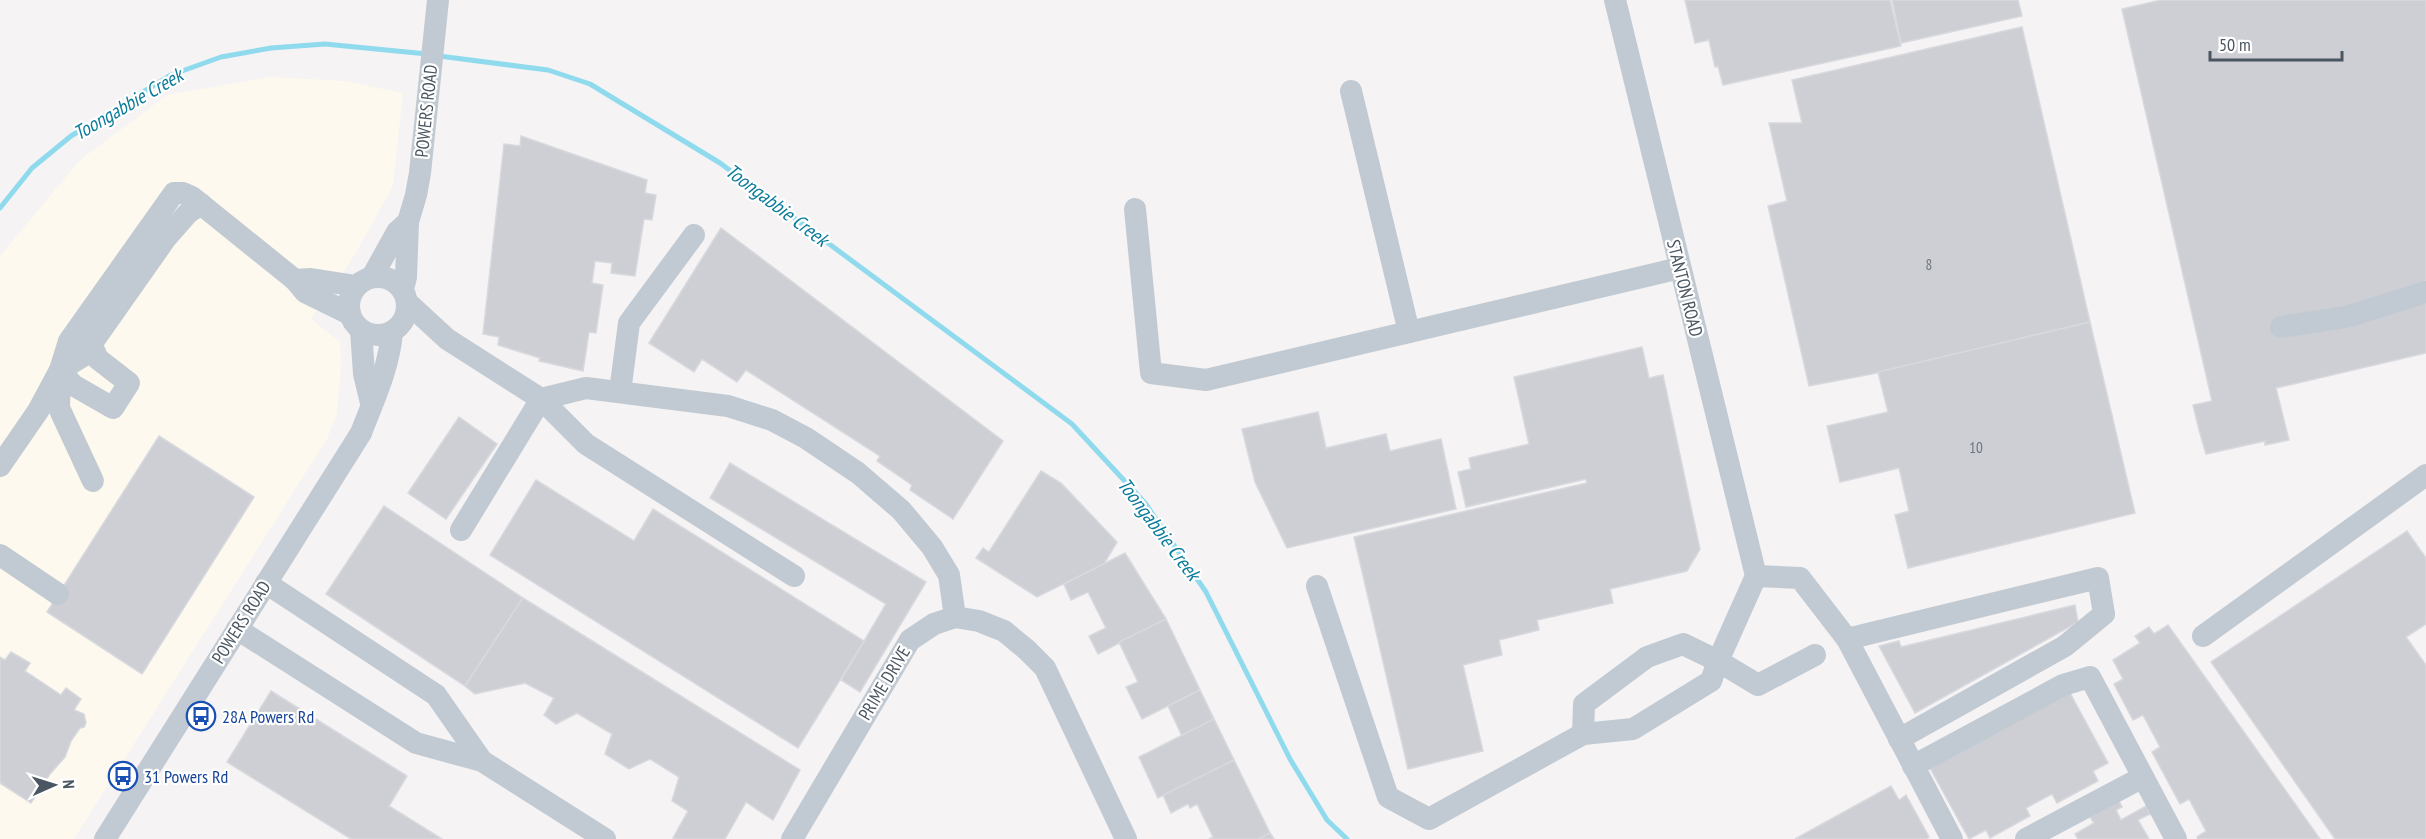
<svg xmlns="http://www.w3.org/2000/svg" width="2426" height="839" font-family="'PT Sans Narrow',sans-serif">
<rect width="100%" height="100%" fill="#f5f3f3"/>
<path fill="#fdf9ef" d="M 270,77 L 344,81 L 403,93 L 393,186 L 354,256 L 311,319 L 340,342 L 341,366 L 337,413 L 327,439 L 74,839 L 0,839 L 0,256 L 80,160 L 167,95 Z"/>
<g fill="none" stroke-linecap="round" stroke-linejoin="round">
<g stroke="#90daee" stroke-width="5">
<path d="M 439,56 L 548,70 L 590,84 L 720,163 L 1072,424 L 1145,503 L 1206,592 L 1290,759 L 1327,820 L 1347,839"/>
<path d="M 0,208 L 32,168 L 71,136 L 171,75 L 221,57 L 271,48 L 325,44 L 427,54"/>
</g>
</g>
<g fill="#cdcfd5" stroke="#d7d9de" stroke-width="1.5">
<path d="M 1685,0 L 1890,0 L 1901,46 L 1723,85 L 1718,66 L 1715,67 L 1709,40 L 1695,43 Z"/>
<path d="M 1892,0 L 2018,0 L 2022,16 L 1901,43 Z"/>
<path d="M 2161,0 L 2426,0 L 2426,353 L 2276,388 L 2289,440 L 2265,445 L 2265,441 L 2206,454 L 2199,430 L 2193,405 L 2212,401 L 2122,9 Z"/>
<path d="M 2022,27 L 2090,322 L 1872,374 L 1809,386 L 1768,206 L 1787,201 L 1769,123 L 1802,123 L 1792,80 Z"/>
<path d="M 521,136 L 647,180 L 645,193 L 656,195 L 652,220 L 644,219 L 635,276 L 611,273 L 612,263 L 595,261 L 592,283 L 603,285 L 596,333 L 589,332 L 583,371 L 539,361 L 540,358 L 498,345 L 499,337 L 483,334 L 504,144 L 520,146 Z"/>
<path d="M 721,228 L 1003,441 L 953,519 L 910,490 L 912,485 L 877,461 L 880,456 L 746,370 L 737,382 L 702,359 L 694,372 L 649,343 Z"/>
<path d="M 2090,322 L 2135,513 L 1908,568 L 1895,515 L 1909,511 L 1899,468 L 1840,482 L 1827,426 L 1888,412 L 1878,372 Z"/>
<path d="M 1642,347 L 1649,378 L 1663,375 L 1700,549 L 1687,571 L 1610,589 L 1613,603 L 1537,620 L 1539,630 L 1499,640 L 1502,655 L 1463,665 L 1483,751 L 1408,769 L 1354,537 L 1587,483 L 1586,479 L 1466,507 L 1458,472 L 1471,469 L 1469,458 L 1529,444 L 1514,377 Z"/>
<path d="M 1318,412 L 1326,448 L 1386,434 L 1390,451 L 1441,439 L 1456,509 L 1287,548 L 1255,482 L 1242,429 Z"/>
<path d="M 459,417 L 497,444 L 446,519 L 408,493 Z"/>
<path d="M 159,436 L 254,497 L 142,674 L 47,612 Z"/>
<path d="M 730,463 L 926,582 L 860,692 L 841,680 L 886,604 L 710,498 Z"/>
<path d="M 1041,471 L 1061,483 L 1117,542 L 1104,564 L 1037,597 L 976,558 L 983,548 L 989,552 Z"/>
<path d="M 536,480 L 634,541 L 653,509 L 864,641 L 798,748 L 490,555 Z"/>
<path d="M 384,506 L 523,598 L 465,686 L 326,594 Z"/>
<path d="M 2407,531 L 2426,558 L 2426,624 L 2406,637 L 2426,665 L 2426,839 L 2335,839 L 2211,662 Z"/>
<path d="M 1125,553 L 1166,619 L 1098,654 L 1089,636 L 1106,628 L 1088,592 L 1071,600 L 1064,584 Z"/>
<path d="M 523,598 L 800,770 L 773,820 L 746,802 L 725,839 L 675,839 L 673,838 L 688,811 L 672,801 L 679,777 L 650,759 L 629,769 L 605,754 L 612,734 L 577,713 L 556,724 L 544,715 L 554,698 L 525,683 L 475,694 L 465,686 Z"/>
<path d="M 2075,605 L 2078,622 L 1915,713 L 1879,646 L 1899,641 L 1901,647 Z"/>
<path d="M 1166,619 L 1200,690 L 1142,719 L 1126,687 L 1138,682 L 1119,642 Z"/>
<path d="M 2168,625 L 2320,839 L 2198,839 L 2197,837 L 2206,831 L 2189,799 L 2180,804 L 2152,752 L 2160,747 L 2143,715 L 2133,720 L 2114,684 L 2123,679 L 2113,660 L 2140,643 L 2135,636 L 2149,627 L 2154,634 Z"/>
<path d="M 11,652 L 30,663 L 25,671 L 61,695 L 66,688 L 81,699 L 74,710 L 84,714 L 86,723 L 84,727 L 80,728 L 71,741 L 65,757 L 50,774 L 31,803 L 0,783 L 0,657 L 5,660 Z"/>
<path d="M 1200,690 L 1214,719 L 1182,736 L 1168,706 Z"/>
<path d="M 271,691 L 407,776 L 389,806 L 442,839 L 351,839 L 227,762 Z"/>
<path d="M 2069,691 L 2108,763 L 2093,771 L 2098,781 L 2057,803 L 2052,794 L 2026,808 L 2030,816 L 1990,838 L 1986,830 L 1969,839 L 1930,768 Z"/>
<path d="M 1214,719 L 1234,760 L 1158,798 L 1139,757 Z"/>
<path d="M 1234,760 L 1270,833 L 1258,839 L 1209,839 L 1213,837 L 1197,804 L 1190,808 L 1188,804 L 1171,813 L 1163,795 Z"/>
<path d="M 1891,786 L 1899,800 L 1906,795 L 1929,837 L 1926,839 L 1795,839 Z"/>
<path d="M 2119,801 L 2122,807 L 2116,810 L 2121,820 L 2146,806 L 2150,814 L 2138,820 L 2149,839 L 2078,839 L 2075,834 L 2094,823 L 2090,817 Z"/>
<path d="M 1270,833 L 1274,839 L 1258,839 Z"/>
</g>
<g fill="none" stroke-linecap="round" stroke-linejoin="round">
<g stroke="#c1cad2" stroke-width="22">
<path d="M 1615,0 L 1756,576"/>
<path d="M 1351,91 L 1409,332"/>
<path d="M 1135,209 L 1151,373 L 1206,380 L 1680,268"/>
<circle cx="378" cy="306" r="29"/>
<path d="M 372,277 L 397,232 L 408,222"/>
<path d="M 295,280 L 311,279 L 356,286"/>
<path d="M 403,289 L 406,277 L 408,222 L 416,195 L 420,173 L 438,0"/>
<path d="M 408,303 L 447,339 L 541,399 L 586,444 L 794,576"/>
<path d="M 2281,327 L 2346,317 L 2426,292"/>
<path d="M 361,330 L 364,374 L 371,403"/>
<path d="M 60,370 L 83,356 L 166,238 L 188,213 L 201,204"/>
<path d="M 60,370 L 73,385 L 113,408 L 129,383 L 98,359 L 91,344"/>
<path d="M 60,375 L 59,408 L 93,481"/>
<path d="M 620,392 L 629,323 L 694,235"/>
<path d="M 0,466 L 38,411 L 60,370 L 69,341 L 174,193 L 183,193 L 192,197 L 295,280 L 305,292 L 350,314"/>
<path d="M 461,530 L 541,399 L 586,388 L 728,406 L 772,420 L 806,438 L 858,473 L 901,510 L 932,547 L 949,575 L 955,617"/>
<path d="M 0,555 L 58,594"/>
<path d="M 1756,576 L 1800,578 L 1847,639 L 1952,839"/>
<path d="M 1756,576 L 1718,661 L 1758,685 L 1815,655"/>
<path d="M 266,583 L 436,695 L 482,761"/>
<path d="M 1317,586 L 1388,797 L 1429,819 L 1583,734"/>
<path d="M 237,629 L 416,743 L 482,761 L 605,839"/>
<path d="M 2203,636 L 2426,475"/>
<path d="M 1847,639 L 2098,578 L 2104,614 L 2065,646 L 1899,739"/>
<path d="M 1683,644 L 1718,661 L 1711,681 L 1633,729 L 1583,734 L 1584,704 L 1647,657 Z"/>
<path d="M 1913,766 L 2063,685 L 2090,677 L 2176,839"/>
<path d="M 105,839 L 361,433 C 374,399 389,368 392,332"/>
<path d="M 792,839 L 910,640 L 934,624 L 955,617 L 979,621 L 1004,631 L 1027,650 L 1045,668 L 1126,839"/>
<path d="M 2026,839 L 2143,777"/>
</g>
</g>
<defs>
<g id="bus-ring" transform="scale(1.5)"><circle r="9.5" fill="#fff" stroke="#1a4fb4" stroke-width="1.5"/><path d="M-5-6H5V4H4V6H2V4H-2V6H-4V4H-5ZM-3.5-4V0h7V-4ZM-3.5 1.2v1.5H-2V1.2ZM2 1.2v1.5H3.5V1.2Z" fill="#1a4fb4"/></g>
</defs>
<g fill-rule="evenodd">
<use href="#bus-ring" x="201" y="716"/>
<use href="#bus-ring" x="123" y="776"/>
</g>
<g text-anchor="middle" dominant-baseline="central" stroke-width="4.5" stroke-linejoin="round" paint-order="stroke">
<g font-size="15" fill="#6b747e">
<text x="1929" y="264">8</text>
<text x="1976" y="447">10</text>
</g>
<g font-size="18" fill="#4a5661" stroke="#fff">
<text transform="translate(426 111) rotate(-84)">POWERS ROAD</text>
<text transform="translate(1685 288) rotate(76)">STANTON ROAD</text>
<text transform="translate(241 622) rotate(-58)">POWERS ROAD</text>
<text transform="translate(884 683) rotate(-59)">PRIME DRIVE</text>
</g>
<g font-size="18" fill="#164399" stroke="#fff" text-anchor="start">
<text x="222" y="716">28A Powers Rd</text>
<text x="144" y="776">31 Powers Rd</text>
</g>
<g font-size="20" font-style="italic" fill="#0c7c9b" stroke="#fff">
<text transform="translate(128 104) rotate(-30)">Toongabbie Creek</text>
<text transform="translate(777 205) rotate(37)">Toongabbie Creek</text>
<text transform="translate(1159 529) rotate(53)">Toongabbie Creek</text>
</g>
</g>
<g transform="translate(54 785) rotate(87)" stroke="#ffffff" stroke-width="4.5" paint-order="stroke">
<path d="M0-4.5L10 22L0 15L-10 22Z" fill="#4a5661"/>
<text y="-9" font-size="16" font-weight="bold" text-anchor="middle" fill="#4a5661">N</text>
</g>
<path d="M2210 51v9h132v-9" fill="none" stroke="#4a5661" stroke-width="3"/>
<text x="2219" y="51" font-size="18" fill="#4a5661" stroke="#ffffff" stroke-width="4.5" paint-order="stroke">50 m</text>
</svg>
